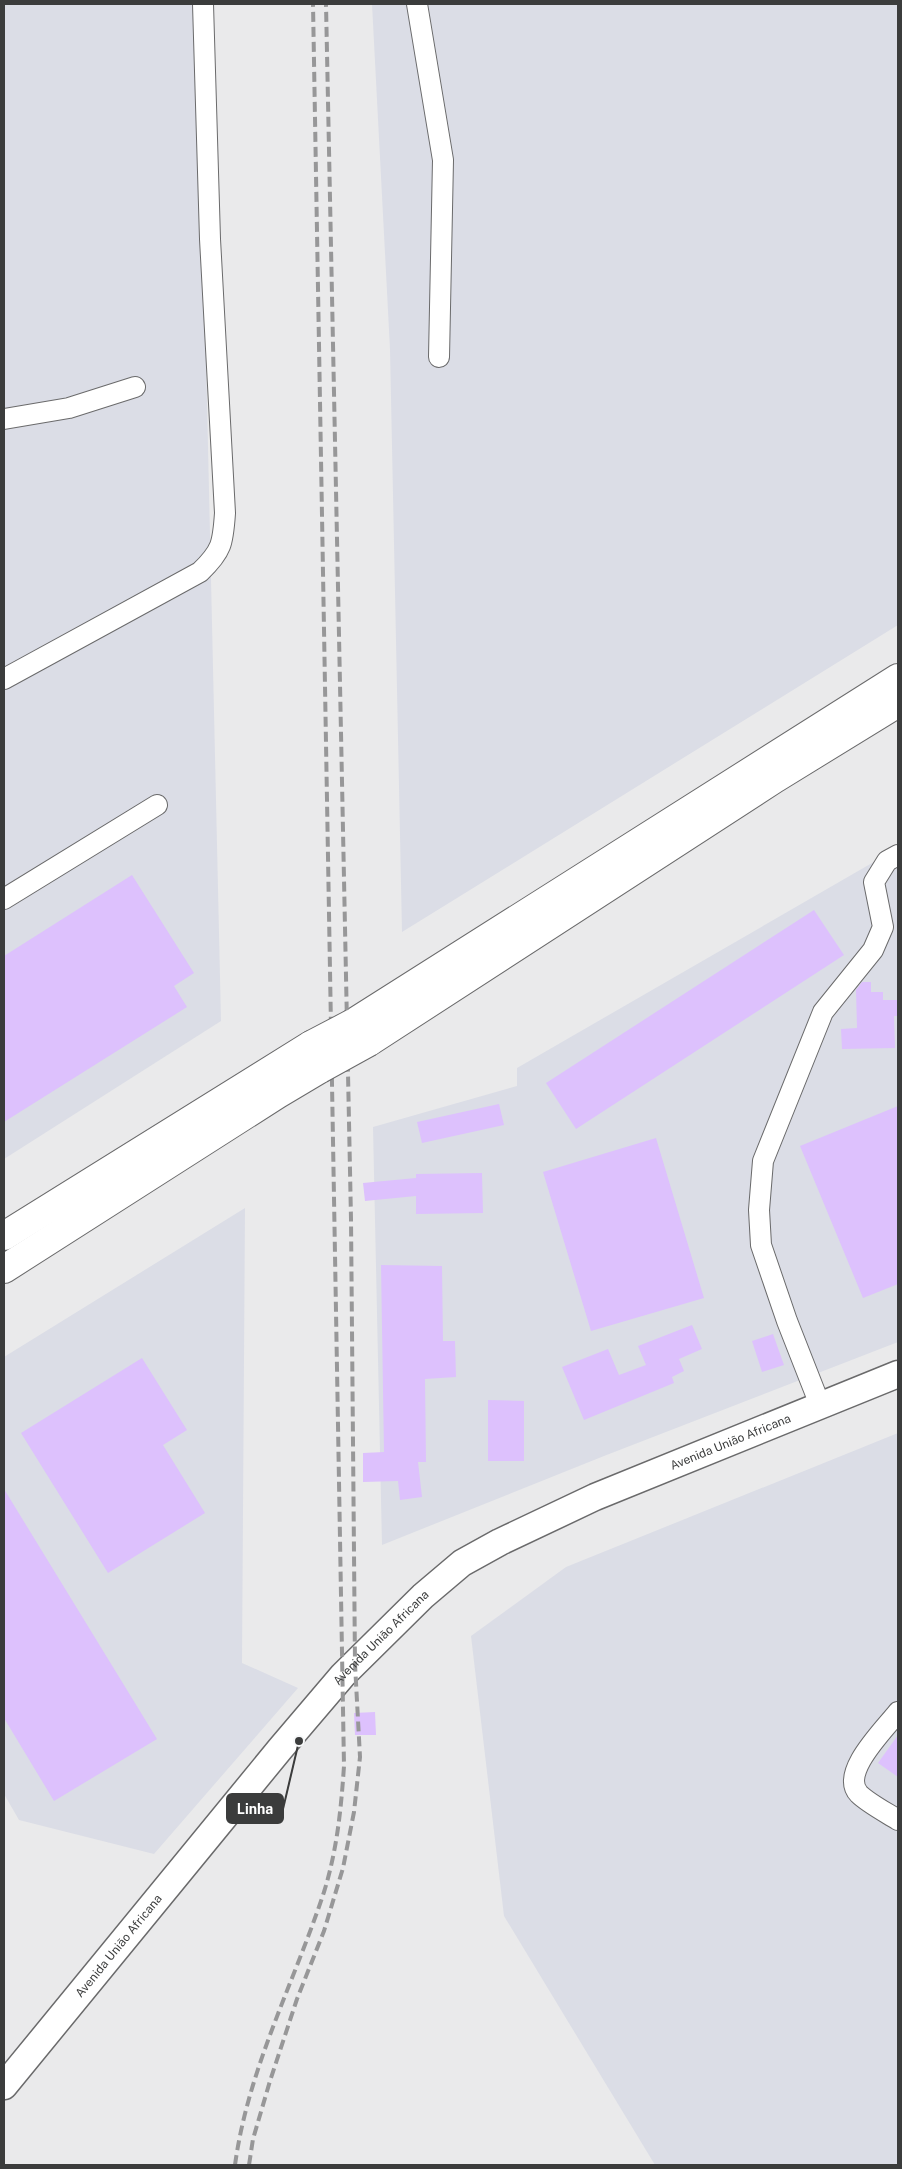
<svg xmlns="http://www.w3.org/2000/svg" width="902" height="2169" font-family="'Public Sans',sans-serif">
<rect width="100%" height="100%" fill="#eaeaeb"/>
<g fill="#dbdde6">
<path d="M 4,4 L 198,4 L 221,1021 L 4,1159 Z"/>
<path d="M 372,4 L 898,4 L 898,625 L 402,932 L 390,349 Z"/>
<path d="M 898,848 L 898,1342 L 604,1456 L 382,1545 L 373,1127 L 517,1086 L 517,1068 Z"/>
<path d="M 245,1208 L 242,1663 L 298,1688 L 154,1854 L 19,1820 L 4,1794 L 4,1357 Z"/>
<path d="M 898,1433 L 898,2165 L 655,2165 L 504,1916 L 471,1636 L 566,1567 Z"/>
</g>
<g fill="#ddc1fd">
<path d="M 132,875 L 194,973 L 174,986 L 187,1007 L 4,1122 L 4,956 Z"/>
<path d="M 814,910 L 844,955 L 576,1129 L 546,1083 Z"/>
<path d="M 862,982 L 871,982 L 871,992 L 883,992 L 883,1000 L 897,1000 L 897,1016 L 894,1016 L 895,1048 L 842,1049 L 841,1029 L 857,1028 L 856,990 Z"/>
<path d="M 499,1104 L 504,1125 L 422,1143 L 417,1122 Z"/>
<path d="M 898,1106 L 898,1284 L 863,1298 L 800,1146 Z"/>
<path d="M 656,1138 L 704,1298 L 591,1331 L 543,1172 Z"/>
<path d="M 482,1173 L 483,1213 L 416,1214 L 416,1196 L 365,1201 L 363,1183 L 416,1178 L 416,1174 Z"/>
<path d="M 381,1265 L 442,1266 L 443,1341 L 455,1341 L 456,1377 L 425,1379 L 426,1462 L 418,1462 L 422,1497 L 400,1500 L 398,1481 L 363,1482 L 363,1453 L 384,1452 Z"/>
<path d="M 692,1325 L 702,1349 L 679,1359 L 684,1371 L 672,1377 L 674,1383 L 584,1420 L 562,1367 L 608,1349 L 619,1375 L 646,1365 L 638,1346 Z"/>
<path d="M 773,1334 L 784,1365 L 762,1372 L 752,1341 Z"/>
<path d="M 142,1358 L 187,1430 L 163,1445 L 205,1513 L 108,1573 L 21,1433 Z"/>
<path d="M 488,1400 L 524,1401 L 524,1461 L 488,1461 Z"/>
<path d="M 4,1489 L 157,1739 L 54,1801 L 4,1718 Z"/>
<path d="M 375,1712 L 376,1735 L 355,1735 L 354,1713 Z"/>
<path d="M 898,1735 L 898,1777 L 878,1763 Z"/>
</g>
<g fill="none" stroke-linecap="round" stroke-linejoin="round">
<g stroke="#6a6a6b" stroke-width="22">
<g id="minor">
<path d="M 417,4 L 443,160 L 439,357"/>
<path d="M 4,419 L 69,408 L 135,387"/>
<path d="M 4,679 L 200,572 C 222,551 223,543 225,513 L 210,239 L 203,4"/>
<path d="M 4,899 L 157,805"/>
<path d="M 820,1405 L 787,1321 L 761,1245 L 759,1210 L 763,1161 L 823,1012 L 873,950 L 883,927 L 874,882 L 887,861 L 898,855"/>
<path d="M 898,1712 C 885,1729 839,1773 859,1794 C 868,1803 887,1813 898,1820"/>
</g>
</g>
<g stroke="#6a6a6b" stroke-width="29">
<g id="major">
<path id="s1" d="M 4,2086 L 280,1749 L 343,1675 L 423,1596 L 462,1563 L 500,1542 L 595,1497 L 898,1374"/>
</g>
</g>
<g stroke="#6a6a6b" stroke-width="30">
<g id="highway">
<path d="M 353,1023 L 898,678"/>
<path d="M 369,1042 L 776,778 L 898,703"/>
<path d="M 4,1236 L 311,1045"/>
<path d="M 4,1269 L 278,1094 L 320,1069"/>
</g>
</g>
<use href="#minor" stroke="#fff" stroke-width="20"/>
<use href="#major" stroke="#fff" stroke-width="26"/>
<use href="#highway" stroke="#fff" stroke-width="28"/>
<g stroke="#979798" stroke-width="4" stroke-dasharray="10 5" stroke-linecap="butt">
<path d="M 235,2165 C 248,2069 294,1983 324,1892 C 337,1850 341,1810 344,1766 L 313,4"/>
<path d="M 249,2165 L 253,2139 L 270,2081 L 297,1999 L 324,1931 L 343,1868 L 354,1812 L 360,1757 L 355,1664 L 351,1219 L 326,4"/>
</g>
<g stroke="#6a6a6b" stroke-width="30" stroke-linecap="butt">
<g id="highway-bridge">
<path d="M 311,1045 L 353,1023"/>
<path d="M 320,1069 L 369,1042"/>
</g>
</g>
<use href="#highway-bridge" stroke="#fff" stroke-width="28"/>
</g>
<g text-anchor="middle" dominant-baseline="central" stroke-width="5" stroke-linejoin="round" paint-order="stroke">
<g font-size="12" fill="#3b3c3c" stroke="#f7f8f9">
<text stroke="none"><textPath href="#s1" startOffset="991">Avenida União Africana</textPath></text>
<text stroke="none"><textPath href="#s1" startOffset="586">Avenida União Africana</textPath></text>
<text stroke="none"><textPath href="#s1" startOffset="181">Avenida União Africana</textPath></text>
</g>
</g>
<path fill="none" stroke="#3b3c3c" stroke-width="2" d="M299 1741L283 1809"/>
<circle fill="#3b3c3c" stroke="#f7f8f9" stroke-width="2" cx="299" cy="1741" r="5"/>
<rect fill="#3b3c3c" stroke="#3b3c3c" stroke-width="2" x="227" y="1794" width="56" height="29" rx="5"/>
<g font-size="14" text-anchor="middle" font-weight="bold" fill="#fff">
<text x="255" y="1814">Linha</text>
</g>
<rect width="902" height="2169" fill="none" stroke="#3b3c3c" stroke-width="10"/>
</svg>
